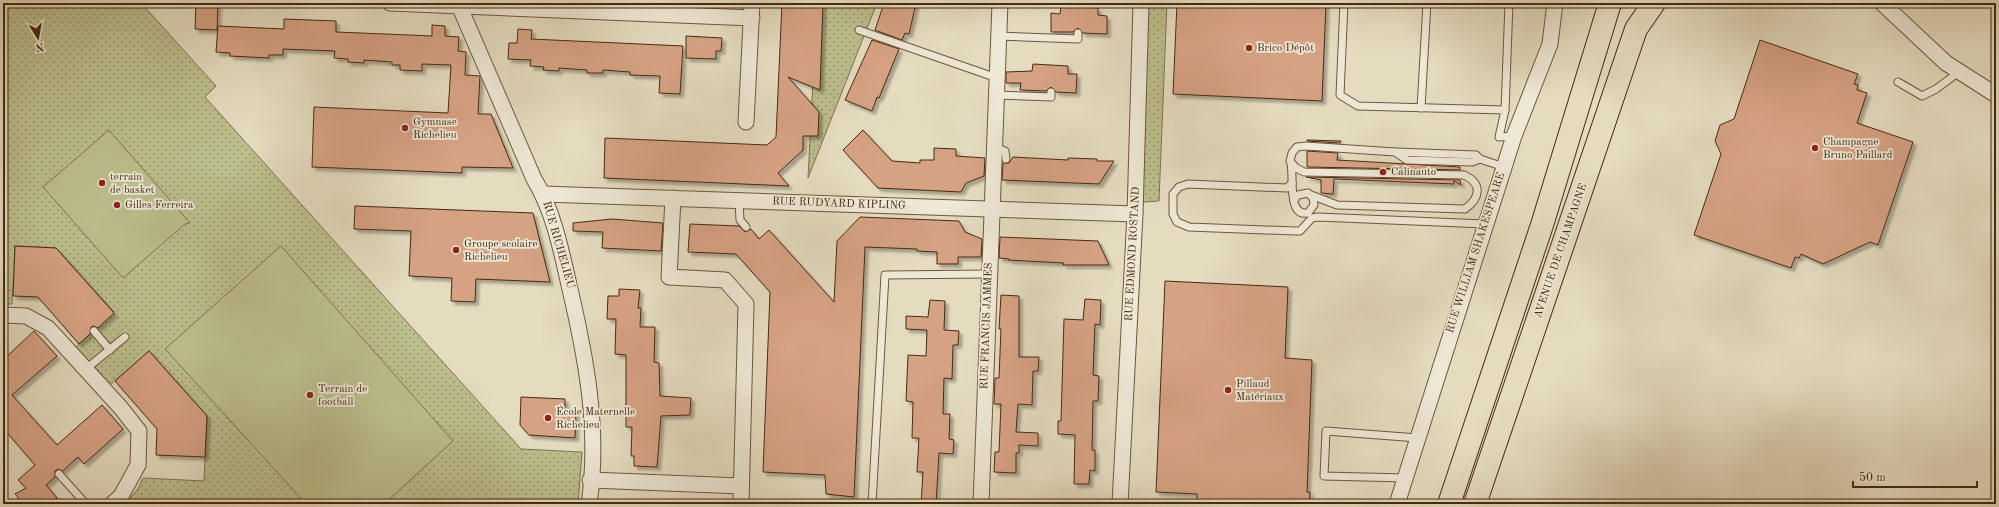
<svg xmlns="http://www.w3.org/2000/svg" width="1999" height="507" font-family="'Old Standard TT',serif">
<defs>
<pattern id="green-dots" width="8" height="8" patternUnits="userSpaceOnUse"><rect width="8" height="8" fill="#bcbe8d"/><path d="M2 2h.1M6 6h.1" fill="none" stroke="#9b9a72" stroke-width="1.8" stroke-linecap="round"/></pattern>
<filter id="shadow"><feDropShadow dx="3.5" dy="3.5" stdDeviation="1" flood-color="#0004"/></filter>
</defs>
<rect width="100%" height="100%" fill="#e5dcc0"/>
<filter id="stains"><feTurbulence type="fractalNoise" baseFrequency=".005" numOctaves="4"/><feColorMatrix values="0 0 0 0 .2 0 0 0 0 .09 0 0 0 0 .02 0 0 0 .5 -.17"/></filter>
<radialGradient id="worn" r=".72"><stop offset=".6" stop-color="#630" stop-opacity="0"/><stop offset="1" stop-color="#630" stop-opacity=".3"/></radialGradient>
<g fill="url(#green-dots)" stroke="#81744f">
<path d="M 3,3 L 141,3 L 216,86 L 205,97 L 521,449 L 582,452 L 578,504 L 125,504 L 138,489 L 143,478 L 204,481 L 207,416 L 149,351 L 110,385 L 76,347 L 114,312 L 56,248 L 15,246 L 12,304 L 3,304 Z"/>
<path d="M 817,3 L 877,3 L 808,178 Z"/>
<path d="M 1140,3 L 1167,3 L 1159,201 L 1131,203 Z"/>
</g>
<g fill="#bcbe8d" stroke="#81744f">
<path d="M 109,130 L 190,223 L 185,224 L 123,278 L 43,187 Z"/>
<path d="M 281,246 L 453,441 L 384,504 L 306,504 L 165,349 Z"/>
</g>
<g fill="#d6a284" stroke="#462911" filter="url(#shadow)">
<path d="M 196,3 L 218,4 L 217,30 L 195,29 Z"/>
<path d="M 782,3 L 823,3 L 820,90 L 788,77 L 819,112 L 818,136 L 803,136 L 803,150 L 778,173 L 789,186 L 604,178 L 605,138 L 767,145 L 776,137 Z"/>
<path d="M 884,3 L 916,3 L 909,34 L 905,33 L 902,40 L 875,30 Z"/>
<path d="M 1177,3 L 1326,3 L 1322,101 L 1173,94 Z"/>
<path d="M 1061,6 L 1098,8 L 1098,15 L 1107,16 L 1107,34 L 1083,33 L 1078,28 L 1073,32 L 1051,32 L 1051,13 L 1060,14 Z"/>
<path d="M 284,19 L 336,21 L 336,32 L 409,35 L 432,36 L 432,25 L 445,26 L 445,36 L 459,37 L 458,51 L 466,52 L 465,75 L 480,76 L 478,114 L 491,114 L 513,168 L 462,167 L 462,173 L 312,167 L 314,107 L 448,113 L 451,65 L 422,64 L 422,71 L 400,70 L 400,65 L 392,65 L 392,62 L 364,60 L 364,63 L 348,62 L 348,59 L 334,58 L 335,51 L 283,49 L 283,55 L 269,55 L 269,58 L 230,56 L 230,53 L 216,52 L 218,26 L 284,29 Z"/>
<path d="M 518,29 L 532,30 L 531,39 L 683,46 L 680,94 L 659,93 L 660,76 L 630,75 L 630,72 L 603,70 L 603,73 L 587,73 L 587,70 L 559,68 L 559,71 L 543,70 L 544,67 L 530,66 L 531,60 L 508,59 L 509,43 L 517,43 Z"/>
<path d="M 686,36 L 722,38 L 721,51 L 716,51 L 716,59 L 686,58 Z"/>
<path d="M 872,40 L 899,49 L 879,98 L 877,97 L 872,111 L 845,100 Z"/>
<path d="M 1760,40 L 1858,74 L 1854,84 L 1858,85 L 1857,90 L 1867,93 L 1857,123 L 1913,142 L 1878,245 L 1870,242 L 1823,264 L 1801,254 L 1799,258 L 1795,257 L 1791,268 L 1694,235 L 1721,154 L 1715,141 L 1720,125 L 1734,119 Z"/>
<path d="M 1033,64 L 1068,66 L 1068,74 L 1077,74 L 1076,93 L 1056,92 L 1051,87 L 1046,91 L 1020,90 L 1021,83 L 1006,83 L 1006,72 L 1032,71 Z"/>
<path d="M 863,130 L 892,161 L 920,163 L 920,160 L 934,160 L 934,148 L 956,149 L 956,156 L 985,158 L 984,176 L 966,183 L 961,192 L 878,188 L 843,150 Z"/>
<path d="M 1307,140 L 1341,141 L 1340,143 L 1307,141 Z"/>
<path d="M 1307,151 L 1338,153 L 1337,160 L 1460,167 L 1460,170 L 1307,167 Z"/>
<path d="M 1013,157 L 1068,160 L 1068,158 L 1097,159 L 1097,161 L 1114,161 L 1099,184 L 1002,180 L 1003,163 L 1009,163 Z"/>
<path d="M 1306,177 L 1460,180 L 1461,185 L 1454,181 L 1454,184 L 1334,179 L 1333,194 L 1321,193 L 1321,180 Z"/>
<path d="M 355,206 L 533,213 L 550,282 L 476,279 L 475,302 L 451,301 L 452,278 L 409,276 L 411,231 L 354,229 Z"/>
<path d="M 860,217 L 959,221 L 965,232 L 982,239 L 981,257 L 958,257 L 958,264 L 937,264 L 937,252 L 917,251 L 917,249 L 865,247 L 854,497 L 826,494 L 825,475 L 763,472 L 770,292 L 736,254 L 688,252 L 690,224 L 739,226 L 745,232 L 751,229 L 759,239 L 769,230 L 834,302 L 837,241 Z"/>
<path d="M 612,219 L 663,223 L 661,251 L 602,248 L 603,232 L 573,231 L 573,223 Z"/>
<path d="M 1000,237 L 1098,241 L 1109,265 L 1063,265 L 1064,263 L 1008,260 L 1009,259 L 999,258 Z"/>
<path d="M 15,246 L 56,248 L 114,313 L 98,328 L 94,326 L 91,327 L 90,334 L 79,344 L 38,297 L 13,296 Z"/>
<path d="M 1165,281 L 1288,287 L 1285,358 L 1312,360 L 1307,492 L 1310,492 L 1309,504 L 1197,504 L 1197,494 L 1156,492 Z"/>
<path d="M 619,289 L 640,290 L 638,308 L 641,308 L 640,327 L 655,327 L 654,362 L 659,363 L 660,396 L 691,398 L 690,415 L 661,416 L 657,467 L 634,466 L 634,456 L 631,456 L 632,427 L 626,427 L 626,355 L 615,354 L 616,319 L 607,319 L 608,296 L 619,296 Z"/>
<path d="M 1001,295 L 1019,296 L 1019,357 L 1039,357 L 1038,371 L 1033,371 L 1032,405 L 1018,404 L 1016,432 L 1038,433 L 1038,446 L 1019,445 L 1019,453 L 1016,453 L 1016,473 L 994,472 L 995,452 L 999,452 L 1001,404 L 994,404 L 995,378 L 999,378 L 1001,329 L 999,329 Z"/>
<path d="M 1085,299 L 1101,300 L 1100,325 L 1095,324 L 1093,375 L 1099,376 L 1098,401 L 1093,401 L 1092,450 L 1095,450 L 1095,471 L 1090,470 L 1089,484 L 1074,484 L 1075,435 L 1058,434 L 1058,421 L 1061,421 L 1064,319 L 1083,320 Z"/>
<path d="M 930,300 L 945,301 L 944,330 L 959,331 L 958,345 L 953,345 L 952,379 L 944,378 L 943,414 L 950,414 L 949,439 L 954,440 L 953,454 L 939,453 L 936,504 L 921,504 L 923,472 L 917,472 L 919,438 L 912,438 L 913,402 L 906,401 L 908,355 L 926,356 L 927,330 L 906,329 L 906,316 L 928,317 Z"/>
<path d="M 34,331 L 57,356 L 12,395 L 57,445 L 102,405 L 123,429 L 84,464 L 78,457 L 63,471 L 58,469 L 55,471 L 55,477 L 46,485 L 57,498 L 50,504 L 24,504 L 15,494 L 26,488 L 18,480 L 35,465 L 3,428 L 3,360 Z"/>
<path d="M 149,351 L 207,416 L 205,457 L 156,455 L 157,429 L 115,381 Z"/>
<path d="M 521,397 L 565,399 L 565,410 L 576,411 L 575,438 L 529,435 L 520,425 Z"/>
</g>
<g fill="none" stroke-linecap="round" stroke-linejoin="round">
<g stroke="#6e563d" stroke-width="9">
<g id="service">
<path d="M 1344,3 L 1340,95 L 1358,106 L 1505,110 L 1499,137 L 1514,136"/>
<path d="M 859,30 L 997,78"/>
<path d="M 998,36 L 1078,39 L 1078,33"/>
<path d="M 1898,82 L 1922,96 L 1936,89 L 1959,72"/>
<path d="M 996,95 L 1051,97 L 1051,92"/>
<path d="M 1421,108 L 1427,3"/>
<path d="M 1505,110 L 1509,3"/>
<path d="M 994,147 L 1005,151 L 1006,159"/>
<path d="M 1396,152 L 1476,155 L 1480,159"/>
<path d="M 1291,164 C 1294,177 1287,217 1308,213 L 1314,205 L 1313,198 L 1308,193 L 1298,195 L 1294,200"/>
<path d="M 1292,183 L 1287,188 L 1188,184 L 1179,187 L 1173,194 L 1173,214 L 1177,222 L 1189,227 L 1295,231 L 1300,231 L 1312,218 L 1318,217 L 1485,224"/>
<path d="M 1311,195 L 1337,205 L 1465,209 C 1480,198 1483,184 1464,175 L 1304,172 L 1296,168 L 1290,161 L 1292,153 L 1297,147 L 1306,146 L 1395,152 L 1407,160 L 1472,162 L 1480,159 L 1504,167"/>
<path d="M 739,200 L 740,220 L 746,227"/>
<path d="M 94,331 L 110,350"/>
<path d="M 87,372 L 92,364 L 125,337"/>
<path d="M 59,474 L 86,504"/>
<path d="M 1405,478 L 1324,476 L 1326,431 L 1418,438"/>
<path d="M 872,504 L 885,275 L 989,274"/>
</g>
</g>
<g stroke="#6e563d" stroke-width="17">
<g id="minor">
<path d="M 390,3 L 752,18"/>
<path d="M 458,3 L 534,179 C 553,210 561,249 569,285 C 586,357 600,430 589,504"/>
<path d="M 1882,3 L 1946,63 L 1996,95"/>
<path d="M 746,122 L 752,3"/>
<path d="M 543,194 L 1135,214"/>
<path d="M 673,198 L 669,277 L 725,280 L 746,304 L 741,504"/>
<path d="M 3,315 L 26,316 L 48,328 L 121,408 L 139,431 L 138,465 L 121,496 L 112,504"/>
<path d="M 590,480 L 741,486"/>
<path d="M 981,504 L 1000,3"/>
<path d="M 1120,504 L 1135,214 L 1141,3"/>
<path d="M 1397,504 L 1514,136 L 1550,44 L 1555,3"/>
</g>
</g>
<g stroke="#462911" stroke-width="24">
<g id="primary">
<path d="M 1449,504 L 1542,225 L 1610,3"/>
<path d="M 1475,504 L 1636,29 L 1654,3"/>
</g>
</g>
<use href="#service" stroke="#eee8d6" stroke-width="7"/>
<use href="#minor" stroke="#eee8d6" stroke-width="15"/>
<use href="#primary" stroke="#e5dcc0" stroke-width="22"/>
</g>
<g fill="#8f2418" stroke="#eee8d6" stroke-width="1.5">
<circle cx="1249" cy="48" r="4"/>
<circle cx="405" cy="128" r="4"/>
<circle cx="1815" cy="148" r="4"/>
<circle cx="1383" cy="172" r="4"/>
<circle cx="102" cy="183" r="4"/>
<circle cx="117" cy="205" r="4"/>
<circle cx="456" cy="250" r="4"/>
<circle cx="1228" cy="390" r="4"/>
<circle cx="310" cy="395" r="4"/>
<circle cx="548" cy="418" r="4"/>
</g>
<g text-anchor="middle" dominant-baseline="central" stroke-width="3.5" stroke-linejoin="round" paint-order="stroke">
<g font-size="11" fill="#462911" stroke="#eee8d6" text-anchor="start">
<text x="1257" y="48">Brico Dépôt</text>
<text x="413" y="122">Gymnase<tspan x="413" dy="13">Richelieu</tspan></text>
<text x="1823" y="142">Champagne<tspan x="1823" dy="13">Bruno Paillard</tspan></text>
<text x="1391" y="172">Calinauto</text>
<text x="110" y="177">terrain<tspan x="110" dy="13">de basket</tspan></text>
<text x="125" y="205">Gilles Ferreira</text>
<text x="464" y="244">Groupe scolaire<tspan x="464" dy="13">Richelieu</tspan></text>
<text x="1236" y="384">Pillaud<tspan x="1236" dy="13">Matériaux</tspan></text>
<text x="318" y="389">Terrain de<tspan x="318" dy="13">football</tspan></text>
<text x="556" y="412">École Maternelle<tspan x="556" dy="13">Richelieu</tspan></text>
</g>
<g font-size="11" fill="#462911" stroke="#eee8d6">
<text transform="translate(839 204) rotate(2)">RUE RUDYARD KIPLING</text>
<text transform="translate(558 245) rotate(74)">RUE RICHELIEU</text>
<text transform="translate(1561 251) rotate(-71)">AVENUE DE CHAMPAGNE</text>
<text transform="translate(1476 253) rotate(-72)">RUE WILLIAM SHAKESPEARE</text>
<text transform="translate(1133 254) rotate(-87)">RUE EDMOND ROSTAND</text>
<text transform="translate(987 326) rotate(-88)">RUE FRANCIS JAMMES</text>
</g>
</g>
<rect width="1999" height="507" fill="none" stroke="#e5dcc0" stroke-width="16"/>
<rect x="4" y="4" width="1991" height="499" fill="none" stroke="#462911" stroke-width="2"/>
<rect x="8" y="8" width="1983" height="491" fill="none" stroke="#462911"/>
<g transform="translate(38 38) rotate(169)" stroke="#eee8d6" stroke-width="3" paint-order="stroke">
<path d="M0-3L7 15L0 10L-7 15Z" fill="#462911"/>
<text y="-6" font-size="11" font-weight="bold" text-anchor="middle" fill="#462911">N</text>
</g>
<path d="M1853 481v6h124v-6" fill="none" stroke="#462911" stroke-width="2"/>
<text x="1859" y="481" font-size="12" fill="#462911" stroke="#eee8d6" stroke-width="3" paint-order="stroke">50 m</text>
<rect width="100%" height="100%" filter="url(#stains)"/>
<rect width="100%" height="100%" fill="url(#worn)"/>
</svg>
